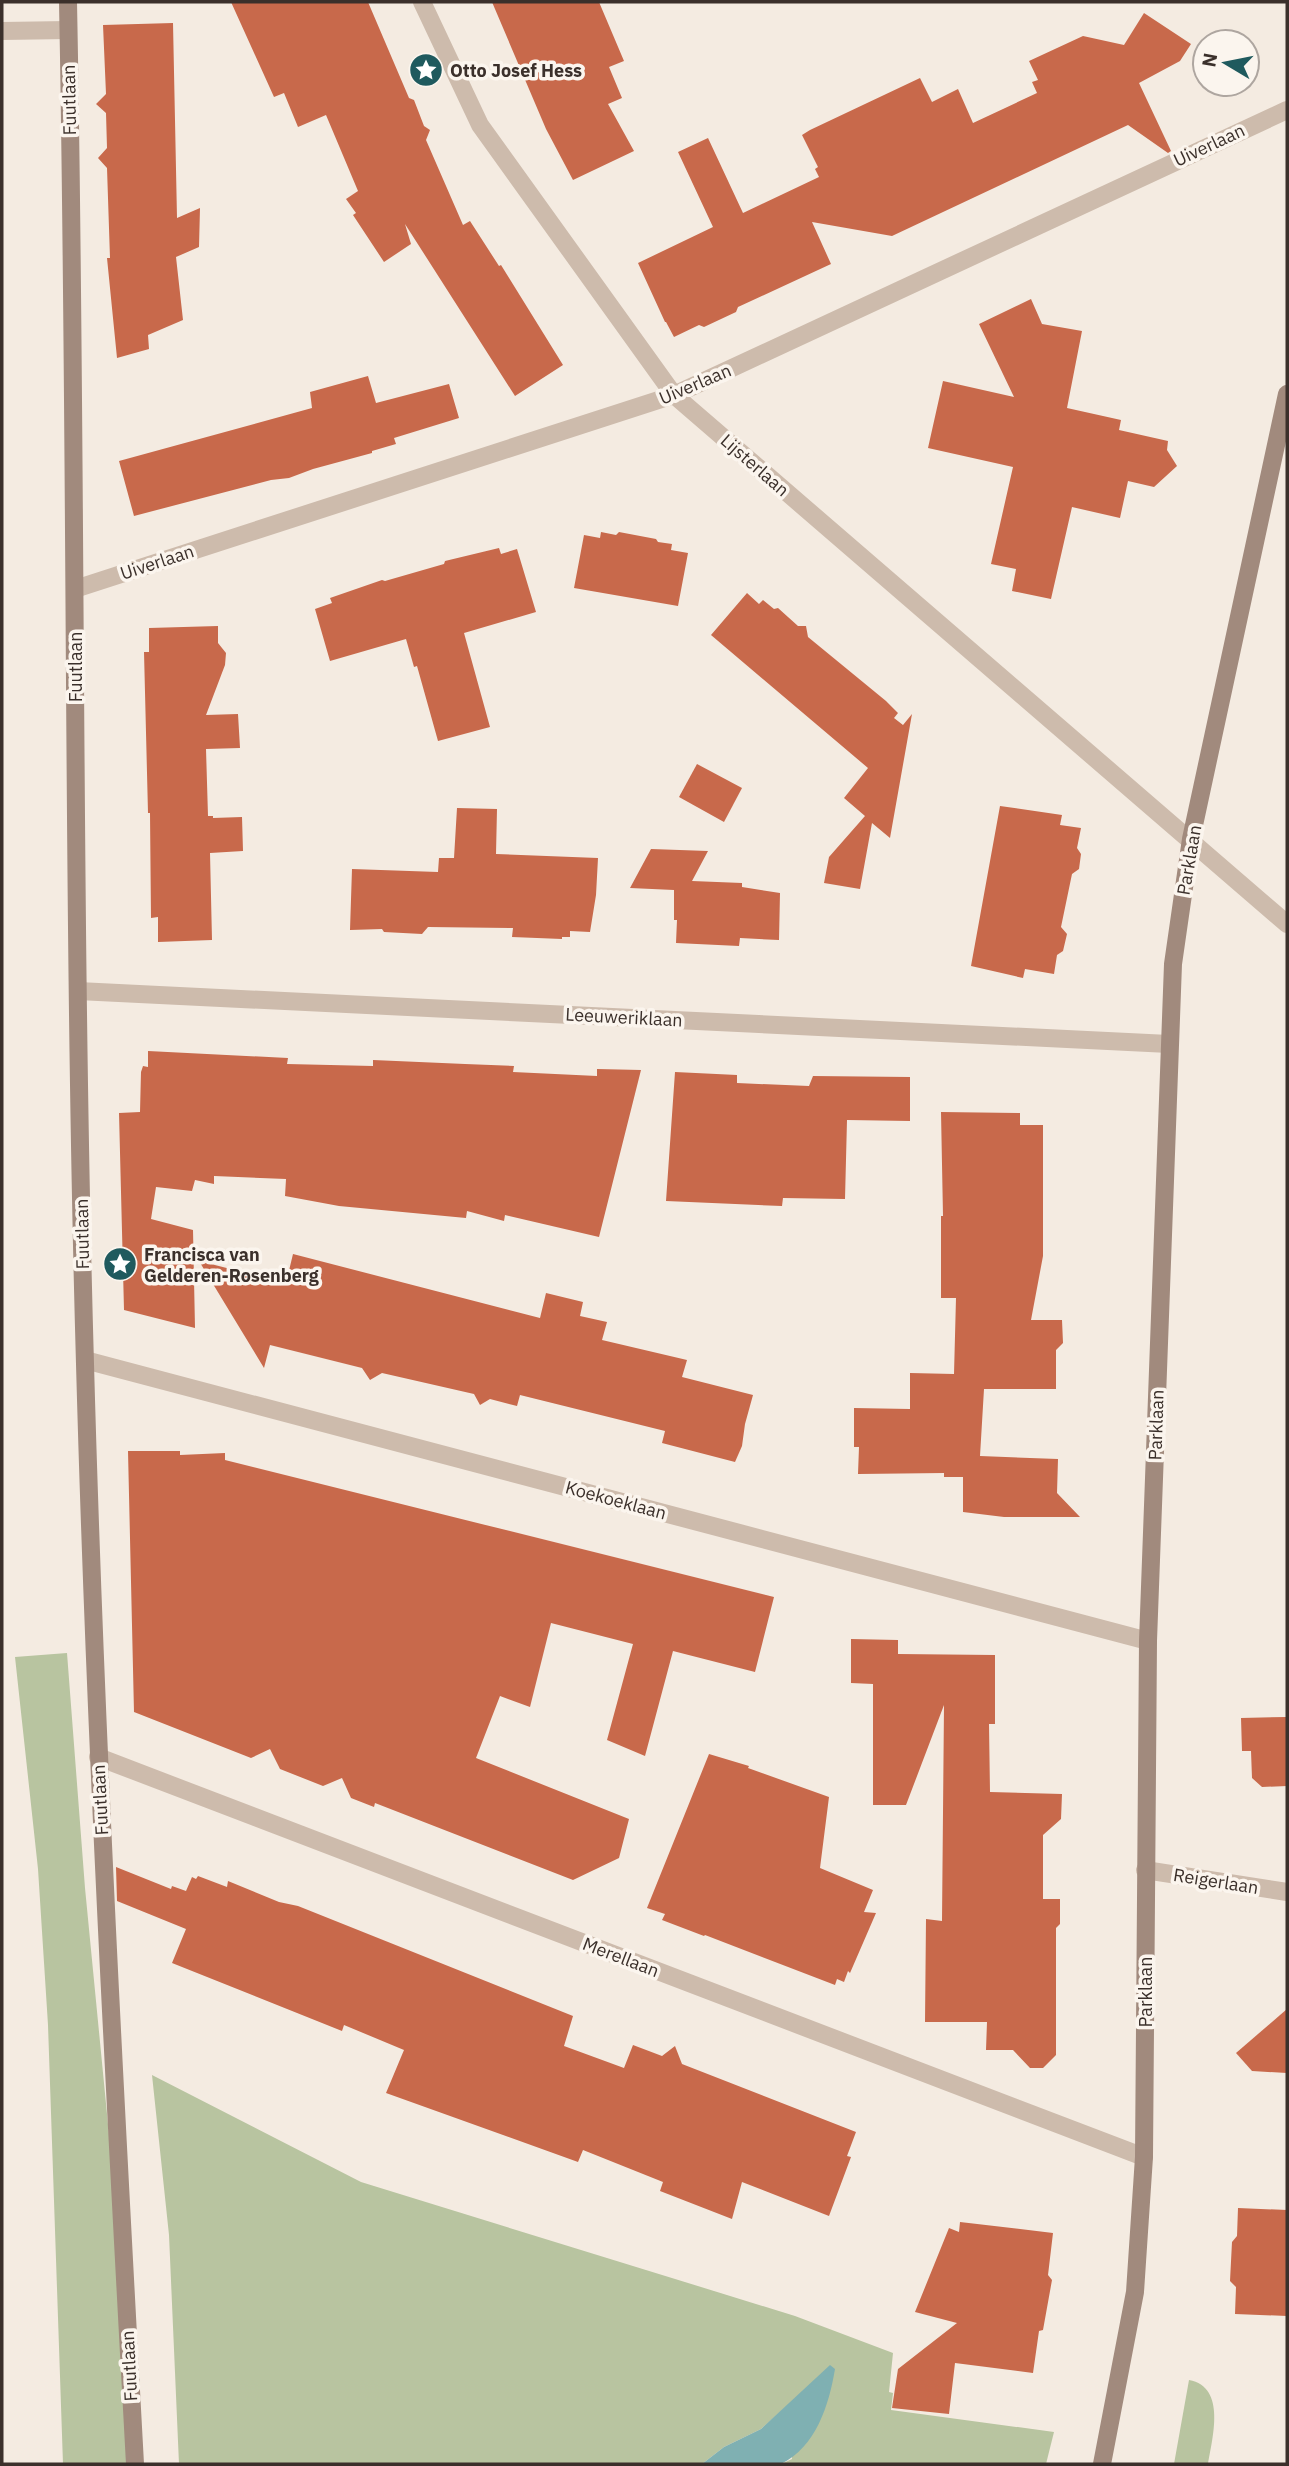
<svg xmlns="http://www.w3.org/2000/svg" width="1289" height="2466" font-family="'IBM Plex Sans',sans-serif">
<rect width="100%" height="100%" fill="#f4ebe1"/>
<g fill="#b8c4a0">
<path d="M 67,1653 L 85,1888 L 111,2155 L 132,2464 L 63,2464 L 48,2025 L 38,1869 L 15,1657 Z"/>
<path d="M 152,2075 L 361,2182 L 795,2316 L 893,2353 L 889,2392 L 893,2393 L 891,2410 L 1054,2432 L 1046,2464 L 781,2464 L 792,2459 L 789,2404 L 761,2429 L 724,2447 L 702,2464 L 179,2464 L 169,2235 Z"/>
<path d="M 1189,2380 C 1227,2387 1212,2439 1208,2464 L 1174,2464 Z"/>
</g>
<path fill="#7fb0b2" d="M 830,2365 L 835,2369 C 829,2405 816,2447 781,2464 L 702,2464 L 724,2447 L 761,2429 Z"/>
<g fill="#c8694b">
<path d="M 231,2 L 368,2 L 409,98 L 414,100 L 424,126 L 430,130 L 426,140 L 463,225 L 470,221 L 499,266 L 501,265 L 563,365 L 515,396 L 405,224 L 411,244 L 384,262 L 353,215 L 356,213 L 346,199 L 358,191 L 326,115 L 298,127 L 284,93 L 274,97 Z"/>
<path d="M 492,2 L 599,2 L 624,61 L 609,67 L 622,98 L 608,104 L 634,151 L 573,180 L 546,129 Z"/>
<path d="M 1144,13 L 1191,44 L 1180,61 L 1139,83 L 1171,151 L 1168,153 L 1128,125 L 892,236 L 812,222 L 831,264 L 738,307 L 736,312 L 704,327 L 699,325 L 674,337 L 666,322 L 665,322 L 638,263 L 713,227 L 678,152 L 708,138 L 743,213 L 819,177 L 815,169 L 818,167 L 802,135 L 810,130 L 920,78 L 932,102 L 958,89 L 973,123 L 1037,93 L 1032,82 L 1038,80 L 1029,61 L 1083,36 L 1124,45 Z"/>
<path d="M 173,23 L 177,218 L 200,208 L 199,247 L 176,257 L 183,320 L 148,335 L 149,349 L 117,358 L 107,258 L 110,258 L 107,168 L 98,158 L 107,148 L 106,113 L 96,104 L 106,94 L 103,25 Z"/>
<path d="M 1031,299 L 1042,324 L 1082,331 L 1067,408 L 1121,420 L 1119,430 L 1168,441 L 1167,450 L 1177,466 L 1154,487 L 1128,481 L 1120,518 L 1072,507 L 1051,599 L 1012,591 L 1016,569 L 991,564 L 1013,467 L 928,448 L 943,381 L 1014,397 L 979,324 Z"/>
<path d="M 368,376 L 376,403 L 449,384 L 459,418 L 394,438 L 396,444 L 372,451 L 372,453 L 313,469 L 289,478 L 271,480 L 134,516 L 119,461 L 312,408 L 310,392 Z"/>
<path d="M 601,532 L 616,535 L 619,532 L 656,539 L 658,542 L 672,544 L 671,550 L 688,553 L 678,606 L 574,588 L 584,535 L 600,538 Z"/>
<path d="M 499,548 L 501,554 L 517,549 L 536,612 L 464,633 L 490,727 L 438,741 L 417,666 L 414,667 L 406,639 L 330,661 L 315,609 L 332,603 L 330,598 L 382,580 L 385,581 L 444,564 L 445,561 Z"/>
<path d="M 747,593 L 759,604 L 763,600 L 774,609 L 778,608 L 798,626 L 806,626 L 808,637 L 886,701 L 898,713 L 894,718 L 903,725 L 912,714 L 890,838 L 872,823 L 860,889 L 824,883 L 829,857 L 865,816 L 844,798 L 868,768 L 711,635 Z"/>
<path d="M 218,626 L 218,643 L 226,653 L 225,665 L 206,715 L 238,714 L 240,748 L 206,749 L 208,816 L 213,816 L 213,818 L 242,817 L 243,851 L 210,853 L 212,940 L 158,942 L 158,917 L 151,918 L 150,813 L 148,813 L 144,652 L 149,652 L 149,628 Z"/>
<path d="M 697,764 L 742,788 L 724,822 L 679,797 Z"/>
<path d="M 1000,806 L 1062,815 L 1060,825 L 1081,828 L 1077,848 L 1081,854 L 1079,869 L 1072,874 L 1061,927 L 1067,934 L 1063,951 L 1057,955 L 1054,974 L 1025,969 L 1023,978 L 971,966 Z"/>
<path d="M 457,808 L 497,809 L 496,854 L 598,858 L 596,895 L 590,932 L 570,931 L 570,937 L 562,937 L 562,939 L 512,937 L 513,928 L 428,927 L 422,934 L 384,932 L 382,929 L 350,930 L 352,869 L 438,872 L 439,858 L 454,858 Z"/>
<path d="M 651,849 L 708,851 L 692,881 L 742,883 L 742,887 L 780,893 L 779,940 L 740,938 L 739,946 L 676,943 L 677,920 L 674,920 L 674,890 L 630,888 Z"/>
<path d="M 148,1051 L 288,1058 L 287,1064 L 373,1066 L 373,1060 L 465,1064 L 514,1066 L 513,1072 L 597,1076 L 597,1069 L 641,1070 L 599,1237 L 505,1215 L 504,1221 L 467,1211 L 466,1218 L 339,1206 L 285,1196 L 286,1179 L 214,1176 L 214,1184 L 195,1180 L 192,1191 L 156,1187 L 151,1219 L 193,1230 L 195,1328 L 124,1310 L 119,1113 L 140,1112 L 141,1072 L 143,1066 L 148,1067 Z"/>
<path d="M 675,1072 L 737,1075 L 737,1083 L 809,1086 L 813,1076 L 910,1077 L 910,1121 L 847,1120 L 845,1199 L 783,1198 L 782,1206 L 666,1201 Z"/>
<path d="M 941,1112 L 1020,1113 L 1020,1125 L 1043,1125 L 1043,1256 L 1031,1320 L 1062,1320 L 1063,1343 L 1056,1350 L 1056,1389 L 984,1389 L 980,1456 L 1058,1459 L 1057,1493 L 1080,1517 L 1004,1517 L 963,1512 L 963,1477 L 944,1477 L 944,1473 L 858,1474 L 859,1447 L 854,1447 L 854,1408 L 910,1409 L 910,1373 L 954,1374 L 956,1298 L 941,1298 L 941,1216 L 943,1216 Z"/>
<path d="M 293,1254 L 540,1318 L 546,1293 L 583,1302 L 580,1316 L 607,1322 L 602,1340 L 687,1360 L 682,1377 L 753,1395 L 745,1424 L 742,1446 L 735,1462 L 662,1443 L 665,1431 L 520,1395 L 517,1406 L 490,1399 L 480,1405 L 474,1394 L 382,1373 L 370,1380 L 362,1368 L 270,1345 L 264,1368 L 199,1261 L 286,1283 Z"/>
<path d="M 128,1451 L 180,1451 L 180,1455 L 225,1453 L 225,1460 L 774,1597 L 755,1672 L 673,1651 L 645,1756 L 607,1740 L 633,1644 L 551,1623 L 530,1707 L 500,1696 L 476,1758 L 629,1819 L 619,1858 L 573,1880 L 375,1803 L 374,1807 L 351,1798 L 342,1778 L 323,1786 L 280,1769 L 270,1749 L 251,1758 L 134,1712 Z"/>
<path d="M 851,1639 L 898,1640 L 898,1654 L 995,1655 L 995,1724 L 989,1724 L 990,1792 L 1062,1794 L 1061,1819 L 1043,1835 L 1043,1899 L 1060,1899 L 1060,1924 L 1056,1928 L 1056,2055 L 1043,2068 L 1030,2068 L 1013,2050 L 986,2050 L 987,2022 L 925,2022 L 926,1919 L 942,1921 L 944,1705 L 906,1805 L 873,1805 L 873,1684 L 851,1683 Z"/>
<path d="M 1287,1717 L 1287,1786 L 1262,1787 L 1252,1778 L 1251,1751 L 1242,1751 L 1241,1718 Z"/>
<path d="M 709,1754 L 749,1766 L 748,1768 L 829,1797 L 820,1868 L 873,1890 L 864,1912 L 876,1913 L 850,1973 L 848,1971 L 844,1982 L 837,1979 L 835,1985 L 705,1935 L 704,1936 L 662,1920 L 665,1914 L 647,1908 Z"/>
<path d="M 116,1867 L 171,1889 L 172,1886 L 186,1891 L 192,1877 L 196,1879 L 198,1876 L 227,1887 L 228,1881 L 279,1902 L 298,1906 L 573,2016 L 564,2046 L 624,2068 L 633,2045 L 662,2056 L 675,2046 L 682,2064 L 856,2132 L 847,2156 L 851,2157 L 829,2216 L 742,2182 L 732,2219 L 660,2191 L 663,2182 L 583,2150 L 578,2162 L 386,2093 L 404,2050 L 344,2025 L 342,2031 L 172,1963 L 186,1929 L 117,1901 Z"/>
<path d="M 1287,2009 L 1287,2073 L 1252,2071 L 1236,2053 Z"/>
<path d="M 1238,2208 L 1287,2210 L 1287,2316 L 1235,2314 L 1236,2287 L 1230,2281 L 1232,2242 L 1237,2236 Z"/>
<path d="M 960,2222 L 1053,2233 L 1048,2275 L 1052,2280 L 1043,2330 L 1039,2331 L 1033,2373 L 955,2363 L 949,2414 L 892,2408 L 898,2369 L 957,2323 L 915,2312 L 949,2228 L 959,2232 Z"/>
</g>
<g fill="none" stroke-linecap="round" stroke-linejoin="round">
<path stroke="#cdbbac" stroke-width="18" d="M 2,31 L 68,30"/>
<g stroke="#cdbbac" stroke-width="18">
<path d="M 422,2 L 480,125 L 674,395 L 1287,924"/>
<path d="M 75,589 L 674,395 L 1287,110"/>
<path d="M 78,991 L 1169,1044"/>
<path d="M 85,1360 L 1148,1641"/>
<path d="M 98,1757 L 1144,2157"/>
<path d="M 1145,1870 L 1287,1892"/>
</g>
<g stroke="#a18a7d" stroke-width="18">
<path d="M 68,2 C 77,456 72,910 85,1364 C 95,1731 115,2097 135,2464"/>
<path d="M 1102,2464 L 1135,2292 L 1144,2157 L 1148,1641 L 1173,964 L 1191,839 L 1287,394"/>
</g>
</g>
<defs>
<g id="sight-disc" transform="scale(1.75)"><circle r="9.5" fill="#1f5a5e" stroke="#fbf5ee"/><path d="M0-6L1.8-2.2L6-1.7L2.9 1.2L3.7 5.4L0 3.3L-3.7 5.4L-2.9 1.2L-6-1.7L-1.8-2.2Z" fill="#fff"/></g>
</defs>
<g fill-rule="evenodd">
<use href="#sight-disc" x="426" y="70"/>
<use href="#sight-disc" x="120" y="1264"/>
</g>
<g text-anchor="middle" dominant-baseline="central" stroke-width="7" stroke-linejoin="round" paint-order="stroke">
<g font-size="18" font-weight="bold" fill="#3b302b" stroke="#fbf5ee" text-anchor="start">
<text x="450" y="70">Otto Josef Hess</text>
<text x="144" y="1254">Francisca van<tspan x="144" dy="21">Gelderen-Rosenberg</tspan></text>
</g>
<g font-size="18" fill="#3b302b" stroke="#fbf5ee">
<text transform="translate(69 100) rotate(-91)">Fuutlaan</text>
<text transform="translate(1209 145) rotate(-25)">Uiverlaan</text>
<text transform="translate(695 384) rotate(-23)">Uiverlaan</text>
<text transform="translate(755 465) rotate(41)">Lijsterlaan</text>
<text transform="translate(157 562) rotate(-18)">Uiverlaan</text>
<text transform="translate(75 667) rotate(-90)">Fuutlaan</text>
<text transform="translate(1189 860) rotate(-80)">Parklaan</text>
<text transform="translate(624 1017) rotate(3)">Leeuweriklaan</text>
<text transform="translate(82 1234) rotate(-91)">Fuutlaan</text>
<text transform="translate(1156 1425) rotate(-88)">Parklaan</text>
<text transform="translate(616 1500) rotate(15)">Koekoeklaan</text>
<text transform="translate(100 1800) rotate(-93)">Fuutlaan</text>
<text transform="translate(1216 1881) rotate(9)">Reigerlaan</text>
<text transform="translate(621 1957) rotate(21)">Merellaan</text>
<text transform="translate(1145 1992) rotate(-90)">Parklaan</text>
<text transform="translate(129 2366) rotate(-93)">Fuutlaan</text>
</g>
</g>
<rect width="1289" height="2466" fill="none" stroke="#3b302b" stroke-width="7"/>
<g transform="translate(1226 63) rotate(280)"><circle r="33" fill="#fbf5ee" stroke="#aea6a0" stroke-width="2"/>
<path d="M0-5L12 26L0 18L-12 26Z" fill="#1f5a5e"/>
<text y="-10" font-size="19" font-weight="bold" text-anchor="middle" fill="#3b302b">N</text>
</g>
</svg>
